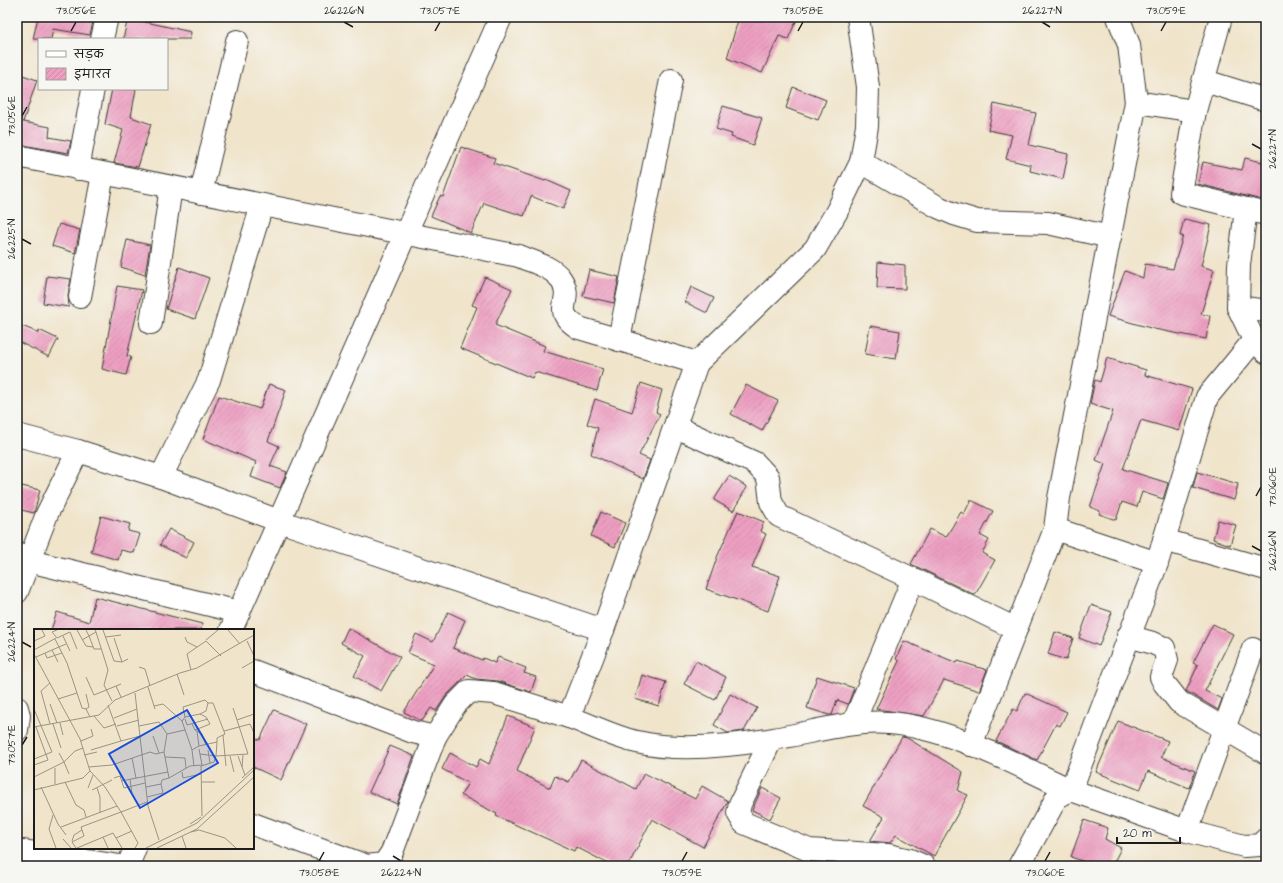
<svg xmlns="http://www.w3.org/2000/svg" width="1283" height="883" font-family="'Architects Daughter','Playpen Sans Deva',sans-serif">
<defs>
<pattern id="building-hatch" width="6" height="6" patternUnits="userSpaceOnUse"><rect width="6" height="6" fill="#ed9fc1"/><path d="M-1 1l2-2M0 6l6-6M5 7l2-2" fill="none" stroke="#cb88a5"/></pattern>
</defs>
<rect width="100%" height="100%" fill="#f6f6f2"/>
<filter id="ink" filterUnits="userSpaceOnUse"><feTurbulence type="fractalNoise" baseFrequency=".025" numOctaves="2"/><feDisplacementMap in="SourceGraphic" scale="8" xChannelSelector="R" yChannelSelector="G"/><feConvolveMatrix kernelMatrix="1 2 1 2 8 2 1 2 1" color-interpolation-filters="sRGB"/></filter>
<filter id="wash" filterUnits="userSpaceOnUse"><feTurbulence type="fractalNoise" baseFrequency=".012" numOctaves="4" result="noise"/><feDisplacementMap in="SourceGraphic" scale="16" xChannelSelector="R" yChannelSelector="G"/><feGaussianBlur stdDeviation="0.9" result="paint"/><feColorMatrix in="noise" values="0 0 0 0 0 0 0 0 0 0 0 0 0 0 0 0 0 1.4 0 .05"/><feComposite in="paint" operator="in"/></filter>
<g filter="url(#wash)">
<rect width="100%" height="100%" fill="#f0e4ca"/>
<g id="blocks">
<g fill="url(#building-hatch)">
<path d="M 38,17 L 94,17 L 90,35 L 53,29 L 51,39 L 33,39 Z"/>
<path d="M 739,17 L 798,17 L 788,39 L 779,36 L 762,73 L 727,58 Z"/>
<path d="M 128,18 L 191,32 L 190,39 L 123,39 Z"/>
<path d="M 17,73 L 37,80 L 23,122 L 50,127 L 49,137 L 71,141 L 68,153 L 17,144 Z"/>
<path d="M 793,87 L 826,100 L 818,120 L 786,108 Z"/>
<path d="M 112,89 L 136,89 L 131,117 L 151,124 L 138,167 L 114,163 L 123,130 L 105,124 Z"/>
<path d="M 994,104 L 1036,113 L 1029,145 L 1068,154 L 1063,179 L 1030,171 L 1031,165 L 1006,159 L 1012,135 L 988,130 Z"/>
<path d="M 723,106 L 762,118 L 753,145 L 731,137 L 732,134 L 716,129 Z"/>
<path d="M 461,147 L 495,158 L 493,163 L 545,181 L 546,180 L 571,191 L 563,209 L 531,196 L 524,216 L 484,203 L 471,233 L 431,216 L 440,196 L 443,197 Z"/>
<path d="M 1245,158 L 1266,163 L 1266,201 L 1198,184 L 1203,162 L 1242,170 Z"/>
<path d="M 1184,219 L 1211,225 L 1201,266 L 1214,270 L 1201,314 L 1210,316 L 1206,339 L 1154,329 L 1108,316 L 1125,271 L 1143,278 L 1145,264 L 1173,269 L 1183,236 L 1180,236 Z"/>
<path d="M 59,224 L 80,230 L 75,253 L 52,246 Z"/>
<path d="M 127,240 L 150,245 L 145,275 L 121,267 Z"/>
<path d="M 878,262 L 905,265 L 905,289 L 877,288 Z"/>
<path d="M 179,267 L 209,278 L 195,319 L 166,309 Z"/>
<path d="M 589,270 L 619,277 L 614,303 L 583,296 Z"/>
<path d="M 47,276 L 71,279 L 68,295 L 69,307 L 43,303 Z"/>
<path d="M 485,277 L 512,289 L 495,325 L 545,346 L 543,351 L 603,369 L 597,391 L 535,372 L 532,378 L 460,348 L 477,307 L 472,305 Z"/>
<path d="M 117,286 L 142,290 L 127,356 L 131,357 L 126,375 L 102,369 Z"/>
<path d="M 691,287 L 714,298 L 707,313 L 685,302 Z"/>
<path d="M 17,324 L 39,333 L 39,330 L 58,339 L 49,357 L 17,341 Z"/>
<path d="M 870,326 L 900,331 L 896,359 L 865,354 Z"/>
<path d="M 1107,358 L 1146,370 L 1145,375 L 1192,389 L 1179,431 L 1141,420 L 1123,469 L 1168,483 L 1163,499 L 1142,492 L 1137,507 L 1122,502 L 1116,520 L 1099,514 L 1100,511 L 1090,507 L 1105,464 L 1096,460 L 1113,411 L 1090,404 L 1095,380 L 1100,382 Z"/>
<path d="M 641,383 L 662,390 L 656,412 L 660,414 L 639,455 L 650,460 L 643,479 L 591,454 L 598,428 L 587,424 L 595,399 L 632,412 Z"/>
<path d="M 269,384 L 286,390 L 268,441 L 279,446 L 270,466 L 287,472 L 280,488 L 251,477 L 256,462 L 203,439 L 219,396 L 260,409 Z"/>
<path d="M 746,385 L 778,401 L 762,431 L 731,414 Z"/>
<path d="M 1197,472 L 1238,484 L 1234,500 L 1193,488 Z"/>
<path d="M 729,476 L 747,487 L 733,511 L 714,500 Z"/>
<path d="M 17,485 L 40,490 L 34,513 L 17,509 Z"/>
<path d="M 971,500 L 993,511 L 980,535 L 989,540 L 982,553 L 995,560 L 975,595 L 911,564 L 930,529 L 946,537 L 961,512 L 964,514 Z"/>
<path d="M 738,511 L 764,522 L 760,531 L 766,534 L 752,567 L 780,576 L 768,611 L 706,589 L 718,555 Z"/>
<path d="M 601,512 L 625,523 L 615,547 L 591,536 Z"/>
<path d="M 101,516 L 130,524 L 128,531 L 140,534 L 134,553 L 121,550 L 118,560 L 91,552 Z"/>
<path d="M 1218,520 L 1236,525 L 1230,545 L 1213,539 Z"/>
<path d="M 169,529 L 194,542 L 186,558 L 160,545 Z"/>
<path d="M 95,597 L 202,624 L 201,630 L 51,630 L 57,612 L 89,622 Z"/>
<path d="M 1091,605 L 1112,612 L 1099,646 L 1079,638 Z"/>
<path d="M 448,612 L 465,620 L 453,648 L 482,660 L 483,658 L 495,663 L 498,657 L 526,668 L 524,673 L 536,677 L 531,692 L 498,681 L 476,679 L 467,675 L 446,696 L 436,711 L 431,708 L 422,721 L 404,712 L 434,664 L 408,653 L 416,634 L 433,642 Z"/>
<path d="M 1213,624 L 1233,634 L 1205,691 L 1222,699 L 1218,710 L 1186,691 L 1198,665 L 1193,663 Z"/>
<path d="M 348,628 L 400,657 L 381,691 L 354,676 L 365,656 L 341,643 Z"/>
<path d="M 1055,632 L 1073,638 L 1066,660 L 1048,654 Z"/>
<path d="M 904,641 L 957,663 L 958,661 L 987,670 L 979,691 L 944,680 L 924,716 L 876,709 L 899,661 L 896,659 Z"/>
<path d="M 696,661 L 726,677 L 715,700 L 684,684 Z"/>
<path d="M 642,675 L 666,682 L 659,706 L 635,699 Z"/>
<path d="M 817,676 L 854,688 L 848,704 L 837,700 L 832,715 L 829,715 L 807,708 Z"/>
<path d="M 1025,693 L 1067,712 L 1060,726 L 1056,724 L 1037,760 L 996,741 L 1013,709 L 1017,711 Z"/>
<path d="M 730,694 L 757,708 L 744,731 L 728,733 L 714,725 Z"/>
<path d="M 274,710 L 306,724 L 281,780 L 253,767 L 253,737 L 260,740 Z"/>
<path d="M 508,716 L 535,727 L 517,771 L 550,788 L 555,776 L 569,782 L 581,760 L 636,789 L 644,773 L 695,799 L 702,786 L 728,801 L 703,847 L 652,819 L 628,866 L 613,866 L 576,847 L 574,851 L 496,816 L 497,814 L 461,795 L 468,783 L 442,769 L 450,753 L 476,767 L 480,759 L 489,764 Z"/>
<path d="M 1118,721 L 1168,741 L 1161,757 L 1195,771 L 1189,788 L 1148,771 L 1140,790 L 1096,772 Z"/>
<path d="M 902,737 L 907,738 L 963,772 L 958,791 L 968,795 L 934,856 L 896,835 L 890,843 L 870,841 L 884,817 L 863,806 Z"/>
<path d="M 390,746 L 414,756 L 397,804 L 369,792 Z"/>
<path d="M 762,788 L 781,798 L 770,819 L 752,810 Z"/>
<path d="M 1084,820 L 1108,828 L 1105,839 L 1121,848 L 1112,866 L 1096,866 L 1071,857 Z"/>
</g>
</g>
</g>
<g filter="url(#ink)">
<use href="#blocks" fill-opacity="0" stroke="#3c3a36" stroke-width="1"/>
<g fill="none" stroke-linecap="round" stroke-linejoin="round">
<g stroke="#3c3a36" stroke-width="24">
<g id="minor">
<path d="M 1118,17 L 1129,45 L 1136,102"/>
<path d="M 102,39 L 107,17"/>
<path d="M 1205,81 L 1266,100"/>
<path d="M 1195,111 L 1181,193 L 1266,214"/>
<path d="M 17,156 L 519,256 C 532,262 551,266 560,278 C 577,302 548,309 579,328 L 697,363 L 603,630 L 569,717 L 494,693 L 469,691 L 455,705 L 435,737 L 413,732 L 253,671"/>
<path d="M 861,162 L 938,207 L 954,214 L 977,221 L 1048,223 L 1110,237"/>
<path d="M 78,169 L 93,89"/>
<path d="M 201,193 L 237,41"/>
<path d="M 1246,209 L 1239,265 L 1238,307 L 1254,340 L 1266,352"/>
<path d="M 80,297 L 103,174"/>
<path d="M 1238,307 L 1266,311"/>
<path d="M 151,323 L 171,187"/>
<path d="M 619,340 L 671,80"/>
<path d="M 1254,340 L 1207,397 L 1164,540 L 1266,569"/>
<path d="M 697,363 L 815,249 L 837,211 L 861,162 L 867,126 L 868,87 L 858,17"/>
<path d="M 676,427 L 755,463 L 768,477 L 771,502 L 779,516 L 913,579 L 853,724"/>
<path d="M 17,435 L 78,451 L 161,477 L 279,521 L 603,630"/>
<path d="M 161,477 L 209,380 L 262,205"/>
<path d="M 1164,540 L 1157,563 L 1055,529 L 1059,498 L 1136,102 L 1195,111 L 1221,17"/>
<path d="M 17,554 L 29,561 L 239,612"/>
<path d="M 913,579 L 1016,629"/>
<path d="M 17,592 L 47,514 L 78,451"/>
<path d="M 231,630 L 501,17"/>
<path d="M 1128,636 L 1153,643 L 1164,648 L 1167,660 L 1161,677 L 1164,683 L 1179,702 L 1266,753"/>
<path d="M 17,708 L 19,716 L 17,730"/>
<path d="M 569,717 C 591,725 614,737 637,742 C 678,752 731,746 773,739 C 811,733 850,720 889,723 C 949,727 1016,765 1071,790 L 1157,563"/>
<path d="M 771,740 L 740,804 L 738,813 L 744,823 L 809,850 L 888,855 L 910,860 L 924,866"/>
<path d="M 971,745 L 1055,529"/>
<path d="M 253,824 L 367,866"/>
<path d="M 1187,831 L 1253,649"/>
<path d="M 17,850 L 120,866"/>
<path d="M 128,866 L 135,848"/>
<path d="M 367,866 L 384,864 L 392,852 L 435,737"/>
<path d="M 1019,866 L 1057,797 L 1071,790 L 1187,831 L 1244,846 L 1260,845 L 1266,839"/>
</g>
</g>
<use href="#minor" stroke="#fff" stroke-width="22"/>
</g>
</g>
<path fill="none" stroke="#1c1c1c" stroke-width="1.5" d="M 344,22 L 353,27M 1042,22 L 1050,27M 71,31 L 76,22M 435,31 L 440,22M 798,31 L 803,22M 1161,31 L 1166,22M 22,116 L 27,107M 1252,144 L 1261,149M 22,239 L 31,244M 1256,496 L 1261,487M 1252,546 L 1261,551M 22,642 L 31,647M 22,745 L 27,737M 393,856 L 401,861M 319,861 L 324,852M 682,861 L 687,852M 1045,861 L 1050,852"/>
<g transform="translate(34 629)">
<rect width="220" height="220" fill="#f0e4ca"/>
<path fill="none" stroke="#9b9484" stroke-width="1" d="M 23,1 L 18,3 L 23,9 L 36,3 L 43,20M 43,1 L 52,17 L 59,18M 61,1 L 62,3 L 55,7 L 60,20 L 67,20M 69,1 L 80,32 L 88,33M 194,1 L 206,15M 62,3 L 74,41 L 70,56 L 78,72M 29,7 L 36,22M 72,8 L 87,6M 151,8 L 153,13 L 163,18M 80,9 L 88,33 L 94,30M 21,10 L 33,34 L 48,79 L 52,80 L 56,88M 48,11 L 55,7 L 52,1M 172,11 L 184,1M 0,12 L 11,7 L 8,1M 213,12 L 220,27M 0,21 L 22,9M 18,21 L 32,15M 11,24 L 13,29 L 28,24M 0,25 L 46,110 L 56,142 L 71,158 L 87,183 L 113,173M 2,28 L 18,21 L 24,33M 105,38 L 111,40 L 116,57M 208,39 L 220,32M 157,41 L 153,25 L 172,12 L 187,27M 143,45 L 150,66M 52,48 L 60,66 L 87,55M 16,54 L 7,62 L 16,95M 82,57 L 87,68M 114,58 L 121,80M 101,64 L 114,177 L 125,211M 52,65 L 55,78 L 52,80M 24,70 L 43,64M 16,75 L 23,94M 120,77 L 129,75 L 148,92M 199,79 L 203,91M 0,80 L 18,123 L 0,130M 60,87 L 70,99 L 82,95M 151,88 L 149,78 L 171,71 L 174,74M 80,89 L 103,80M 151,90 L 153,96 L 174,90M 26,94 L 29,106M 19,95 L 27,119M 158,95 L 161,101 L 168,105 L 172,116M 83,97 L 105,91M 105,97 L 125,93 L 133,105 L 130,123M 0,98 L 65,86 L 81,71 L 146,44 L 163,39 L 220,6M 161,101 L 176,95 L 172,88 L 166,85 L 151,88 L 148,92 L 158,121 L 165,117M 163,102 L 165,117 L 183,113 L 183,109 L 191,105 L 179,74 L 174,74 L 172,82 L 166,85M 190,102 L 216,95 L 220,104M 133,105 L 151,101M 189,106 L 192,137M 119,107 L 125,124M 47,112 L 59,107 L 57,100M 87,112 L 106,107M 57,121 L 87,112 L 74,76M 158,121 L 160,137M 174,121 L 176,134M 25,124 L 30,133 L 41,122 L 49,119M 166,125 L 182,127 L 183,113M 50,126 L 63,123M 196,127 L 200,143M 204,127 L 211,146M 131,128 L 151,129 L 152,139M 98,129 L 102,149M 0,136 L 14,131 L 2,98M 55,138 L 78,136 L 116,123 L 122,125 L 130,123 L 135,149 L 128,151 L 127,155 L 112,158M 208,138 L 209,126M 148,143 L 149,149 L 167,145M 0,148 L 30,133 L 35,145M 80,149 L 86,147 L 90,159 L 111,154M 135,149 L 156,137 L 168,136 L 165,120M 208,149 L 220,138M 96,150 L 98,165 L 104,176M 87,152 L 134,143M 31,153 L 42,176 L 50,181 L 52,188M 168,153 L 181,153M 21,155 L 21,139M 7,158 L 24,195 L 32,206M 54,159 L 59,146M 63,159 L 66,168 L 66,184M 0,161 L 49,149 L 56,142M 58,161 L 78,151M 113,168 L 129,164 L 127,155M 19,186 L 15,200 L 22,219M 168,187 L 167,137 L 180,133 L 182,127 L 214,125 L 203,91 L 220,85M 156,195 L 167,188M 27,198 L 83,177M 157,203 L 165,201 L 191,209 L 202,219M 148,207 L 152,219M 69,208 L 74,219M 82,209 L 98,202M 29,210 L 37,219M 38,212 L 40,206 L 48,201M 42,219 L 38,213 L 50,207 L 47,198 L 87,183 L 104,214 L 101,219M 43,219 L 79,204 L 88,219M 112,219 L 163,194 L 220,141M 123,219 L 163,200 L 220,148"/>
<path fill="#1d4ed8" fill-opacity="0.15" stroke="#1d4ed8" stroke-width="2" d="M 153,81 L 184,134 L 106,179 L 75,125 Z"/>
<rect width="220" height="220" fill="none" stroke="#1c1c1c" stroke-width="2"/>
</g>
<rect width="1283" height="883" fill="none" stroke="#f6f6f2" stroke-width="44"/>
<rect x="38" y="38" width="130" height="52" fill="#f6f6f2" stroke="#9f9f9c"/>
<rect x="46" y="51" width="20" height="6" fill="#ffffff" stroke="#9f9f9c"/>
<text x="74" y="58" font-size="12" fill="#1c1c1c">सड़क</text>
<rect x="46" y="68" width="20" height="12" fill="url(#building-hatch)" stroke="#9f9f9c"/>
<text x="74" y="78" font-size="12" fill="#1c1c1c">इमारत</text>
<path d="M1117 837v6h63v-6" fill="none" stroke="#1c1c1c" stroke-width="2"/>
<text x="1123" y="837" font-size="12" fill="#1c1c1c" stroke="#f6f6f2" stroke-width="3" paint-order="stroke">20 m</text>
<rect x="22" y="22" width="1239" height="839" fill="none" stroke="#1c1c1c" stroke-width="1.5"/>
<g font-size="10" text-anchor="middle" fill="#1c1c1c">
<text x="76" y="14">73.056°E</text>
<text x="344" y="14">26.226°N</text>
<text x="440" y="14">73.057°E</text>
<text x="803" y="14">73.058°E</text>
<text x="1042" y="14">26.227°N</text>
<text x="1166" y="14">73.059°E</text>
<text transform="translate(11 116) rotate(-90)" y="4">73.056°E</text>
<text transform="translate(1272 149) rotate(-90)" y="4">26.227°N</text>
<text transform="translate(11 239) rotate(-90)" y="4">26.225°N</text>
<text transform="translate(1272 487) rotate(-90)" y="4">73.060°E</text>
<text transform="translate(1272 551) rotate(-90)" y="4">26.226°N</text>
<text transform="translate(11 642) rotate(-90)" y="4">26.224°N</text>
<text transform="translate(11 745) rotate(-90)" y="4">73.057°E</text>
<text x="319" y="876">73.058°E</text>
<text x="401" y="876">26.224°N</text>
<text x="682" y="876">73.059°E</text>
<text x="1045" y="876">73.060°E</text>
</g>
</svg>
